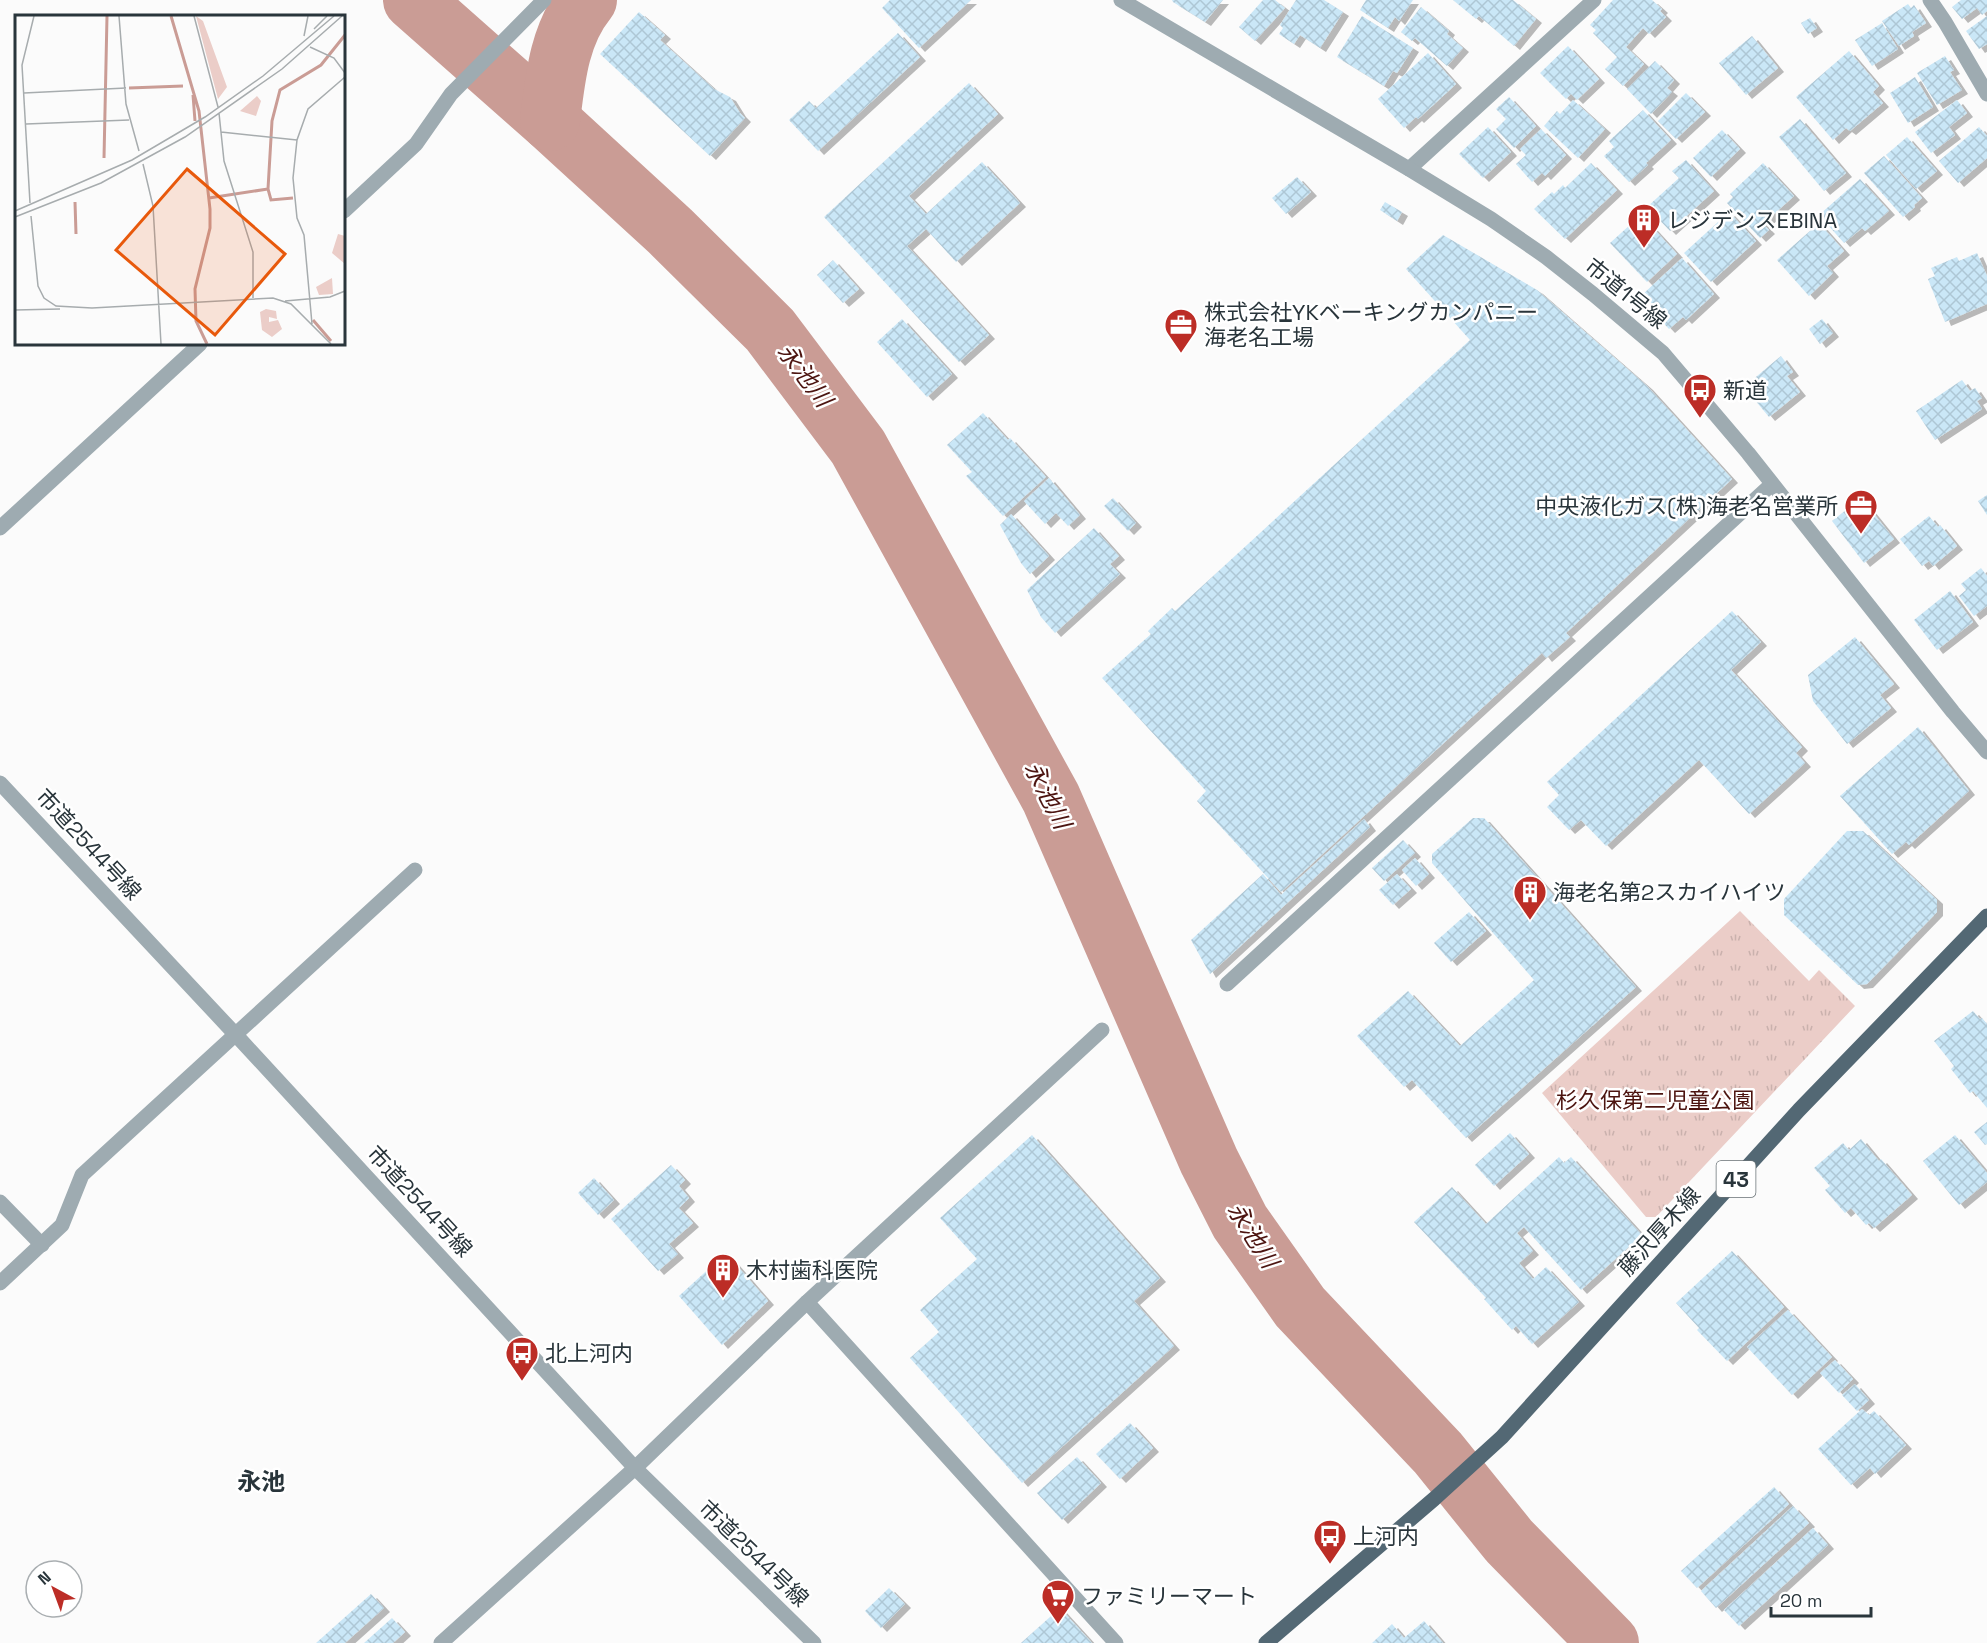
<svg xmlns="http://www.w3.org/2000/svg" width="1987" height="1643" font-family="'Space Grotesk','Noto Sans JP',sans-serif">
<defs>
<pattern id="grass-tufts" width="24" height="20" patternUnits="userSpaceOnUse" patternTransform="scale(1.5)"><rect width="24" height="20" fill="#ebcdc8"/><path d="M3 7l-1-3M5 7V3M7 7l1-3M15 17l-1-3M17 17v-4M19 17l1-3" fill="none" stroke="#cab1ad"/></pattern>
<pattern id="building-cross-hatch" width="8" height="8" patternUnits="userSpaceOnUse" patternTransform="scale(1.5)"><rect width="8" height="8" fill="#cae7f7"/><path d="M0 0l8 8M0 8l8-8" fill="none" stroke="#aec7d5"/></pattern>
<filter id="shadow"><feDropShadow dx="6" dy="4" stdDeviation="0" flood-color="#0004"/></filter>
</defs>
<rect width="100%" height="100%" fill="#fbfbfb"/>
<path fill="url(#grass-tufts)" d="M 1740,911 L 1809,981 L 1819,970 L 1855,1006 L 1656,1217 L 1646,1217 L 1542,1093 Z"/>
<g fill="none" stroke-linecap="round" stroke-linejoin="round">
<g stroke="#ca9c95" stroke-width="60">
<path d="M 413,0 L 550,121 L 670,231 L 770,330 L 858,447 L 1051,798 L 1209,1161 L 1240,1222 L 1300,1307 L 1438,1453 L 1509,1541 L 1609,1643"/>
<path d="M 550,121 C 555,79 559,34 587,0"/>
</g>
</g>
<g fill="url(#building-cross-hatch)" filter="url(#shadow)">
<path d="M 890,0 L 971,0 L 919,48 L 882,8 Z"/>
<path d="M 1172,0 L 1223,0 L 1205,22 L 1173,2 Z"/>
<path d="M 1263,0 L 1275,0 L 1285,8 L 1255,41 L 1239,27 Z"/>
<path d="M 1296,0 L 1324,0 L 1343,12 L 1320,48 L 1300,35 L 1294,44 L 1279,34 L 1283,28 L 1280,25 Z"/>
<path d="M 1366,0 L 1413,0 L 1399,21 L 1395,17 L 1388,28 L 1360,10 Z"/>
<path d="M 1453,0 L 1513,0 L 1536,19 L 1514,46 L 1479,16 L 1476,19 Z"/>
<path d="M 1613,0 L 1652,0 L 1662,9 L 1660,11 L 1666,17 L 1649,34 L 1643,28 L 1626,47 L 1644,64 L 1623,86 L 1605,69 L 1617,57 L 1593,33 L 1596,30 L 1590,25 Z"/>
<path d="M 1961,0 L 1987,0 L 1987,11 L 1982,15 L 1977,8 L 1962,19 L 1952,7 Z"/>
<path d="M 1908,4 L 1911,8 L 1914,5 L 1926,23 L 1912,32 L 1914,36 L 1899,46 L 1882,21 Z"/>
<path d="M 1421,7 L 1449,31 L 1447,34 L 1463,48 L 1447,66 L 1415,38 L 1412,41 L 1401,32 Z"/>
<path d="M 639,12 L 665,35 L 660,40 L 714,89 L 730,97 L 740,113 L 745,118 L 710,156 L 600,54 Z"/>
<path d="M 1362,16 L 1413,48 L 1397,73 L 1393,71 L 1384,86 L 1337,57 Z"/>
<path d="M 1987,16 L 1987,44 L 1979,49 L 1966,31 Z"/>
<path d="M 1810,18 L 1817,28 L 1808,34 L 1801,23 Z"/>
<path d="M 1882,23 L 1898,49 L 1872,66 L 1855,40 Z"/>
<path d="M 898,33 L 920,57 L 818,151 L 789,120 L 809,101 L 816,108 Z"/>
<path d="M 1752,36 L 1778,68 L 1746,95 L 1719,63 Z"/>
<path d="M 1568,46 L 1599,79 L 1577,100 L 1571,94 L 1566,99 L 1540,73 Z"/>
<path d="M 1849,51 L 1879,86 L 1873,92 L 1883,103 L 1850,131 L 1846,128 L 1833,140 L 1796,97 Z"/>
<path d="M 1428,53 L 1456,84 L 1418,119 L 1416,117 L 1404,128 L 1378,99 Z"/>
<path d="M 1945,56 L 1954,70 L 1950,72 L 1962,90 L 1937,105 L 1917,73 Z"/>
<path d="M 1655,61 L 1674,80 L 1667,88 L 1672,92 L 1651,114 L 1627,89 Z"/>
<path d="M 1915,77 L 1933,107 L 1908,123 L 1890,93 Z"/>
<path d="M 969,83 L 998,114 L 909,196 L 926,214 L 982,162 L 1020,203 L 956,262 L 926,229 L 907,246 L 989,335 L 959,362 L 824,217 Z"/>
<path d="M 1686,93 L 1705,112 L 1676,139 L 1658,121 Z"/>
<path d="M 1509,97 L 1536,126 L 1514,148 L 1496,129 L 1506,119 L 1496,109 Z"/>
<path d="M 1573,100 L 1605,129 L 1578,158 L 1544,126 L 1557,111 L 1560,114 Z"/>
<path d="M 1957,100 L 1967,113 L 1949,127 L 1955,135 L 1931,153 L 1915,132 Z"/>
<path d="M 1643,110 L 1671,140 L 1646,163 L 1648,165 L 1629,182 L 1604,156 L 1614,147 L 1609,141 Z"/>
<path d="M 1800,119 L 1846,173 L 1824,191 L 1779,137 Z"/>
<path d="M 1488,127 L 1511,152 L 1483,178 L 1459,154 Z"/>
<path d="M 1979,127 L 1987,136 L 1987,158 L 1958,183 L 1939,161 Z"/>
<path d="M 1541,129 L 1566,155 L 1545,176 L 1542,173 L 1532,182 L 1516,164 L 1526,155 L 1520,149 Z"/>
<path d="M 1722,130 L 1740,149 L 1711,177 L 1693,158 Z"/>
<path d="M 1907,137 L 1937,171 L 1916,189 L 1886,155 Z"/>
<path d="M 1884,156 L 1922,198 L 1914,205 L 1915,207 L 1903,217 L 1864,173 Z"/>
<path d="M 1686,160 L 1714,191 L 1670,231 L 1647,207 L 1679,178 L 1672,171 Z"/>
<path d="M 1591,163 L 1617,190 L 1565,239 L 1534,209 L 1552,192 L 1554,194 L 1563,185 L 1565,188 Z"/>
<path d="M 1763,163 L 1794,196 L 1763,224 L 1769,230 L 1760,238 L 1727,203 L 1733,197 L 1730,194 Z"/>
<path d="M 1297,177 L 1311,192 L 1286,214 L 1272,198 Z"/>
<path d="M 1860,179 L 1889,211 L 1865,231 L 1862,228 L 1844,243 L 1819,215 Z"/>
<path d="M 1385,202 L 1402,212 L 1397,221 L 1380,210 Z"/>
<path d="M 1729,212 L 1756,241 L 1711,282 L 1684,253 Z"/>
<path d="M 1641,215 L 1677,254 L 1647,282 L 1610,243 Z"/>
<path d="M 1819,223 L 1844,251 L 1827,266 L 1833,273 L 1809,296 L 1777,260 Z"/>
<path d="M 1443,235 L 1537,290 L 1647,386 L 1732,479 L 1566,633 L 1570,637 L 1546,658 L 1542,653 L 1281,892 L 1197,801 L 1206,791 L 1102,678 L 1151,634 L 1148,631 L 1172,608 L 1175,611 L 1470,340 L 1406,269 Z"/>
<path d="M 1977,253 L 1987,276 L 1987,304 L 1945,322 L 1928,279 L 1935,276 L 1931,268 L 1957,257 L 1959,261 Z"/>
<path d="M 1682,258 L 1714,294 L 1686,320 L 1683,317 L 1669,329 L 1651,310 L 1655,307 L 1643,294 Z"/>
<path d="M 833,260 L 859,289 L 843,303 L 817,275 Z"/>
<path d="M 902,319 L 952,374 L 927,397 L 877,342 Z"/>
<path d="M 1822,319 L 1833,333 L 1820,344 L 1809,329 Z"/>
<path d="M 1781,356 L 1793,372 L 1787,376 L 1800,392 L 1769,417 L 1744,387 Z"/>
<path d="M 1962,380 L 1970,391 L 1975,388 L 1982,398 L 1977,401 L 1982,409 L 1935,440 L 1916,411 Z"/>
<path d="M 983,413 L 1008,440 L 1010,438 L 1046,477 L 1003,516 L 966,476 L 972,472 L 947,445 Z"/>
<path d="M 1049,478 L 1080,515 L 1068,526 L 1056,513 L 1045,524 L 1024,501 Z"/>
<path d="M 1987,495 L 1987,515 L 1978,501 Z"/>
<path d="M 1113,498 L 1136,523 L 1128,531 L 1104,506 Z"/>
<path d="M 1861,498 L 1894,539 L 1864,563 L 1832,521 Z"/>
<path d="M 1011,514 L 1049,556 L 1030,574 L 1021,563 L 1000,525 Z"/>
<path d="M 1929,516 L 1938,527 L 1940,525 L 1957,546 L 1933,566 L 1929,561 L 1922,566 L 1900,539 Z"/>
<path d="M 1094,528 L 1119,556 L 1110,564 L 1120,574 L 1055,633 L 1041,617 L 1027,590 Z"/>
<path d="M 1981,568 L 1987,576 L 1987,606 L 1974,616 L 1959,596 L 1966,590 L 1961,584 Z"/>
<path d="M 1950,591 L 1973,622 L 1937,650 L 1914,620 Z"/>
<path d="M 1732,611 L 1761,642 L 1731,670 L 1802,747 L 1796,753 L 1805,763 L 1749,814 L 1699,760 L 1606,846 L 1581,820 L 1569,830 L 1547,807 L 1559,795 L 1547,782 Z"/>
<path d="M 1855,637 L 1894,684 L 1880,695 L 1891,708 L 1847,744 L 1813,701 L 1808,675 Z"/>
<path d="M 1918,727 L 1969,791 L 1909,845 L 1906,842 L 1892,854 L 1840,796 Z"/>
<path d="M 1473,818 L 1484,818 L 1636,987 L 1466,1138 L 1412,1080 L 1404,1087 L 1357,1036 L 1408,991 L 1460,1046 L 1534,980 L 1432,863 L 1432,854 Z"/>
<path d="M 1364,819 L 1370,827 L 1210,974 L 1191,940 L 1263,874 L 1281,895 Z"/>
<path d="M 1847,831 L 1863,831 L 1937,900 L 1937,912 L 1867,984 L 1858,985 L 1784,915 L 1784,899 Z"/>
<path d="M 1403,840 L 1415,853 L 1384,881 L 1372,868 Z"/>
<path d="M 1415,858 L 1429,874 L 1416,886 L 1402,870 Z"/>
<path d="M 1397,874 L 1411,889 L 1393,905 L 1379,890 Z"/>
<path d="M 1469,912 L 1486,931 L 1451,962 L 1434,943 Z"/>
<path d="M 1973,1011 L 1980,1019 L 1982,1018 L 1987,1024 L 1987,1108 L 1973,1091 L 1970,1093 L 1951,1069 L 1954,1066 L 1934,1041 Z"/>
<path d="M 1987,1122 L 1987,1144 L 1985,1145 L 1974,1132 Z"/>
<path d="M 1510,1133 L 1529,1154 L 1494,1186 L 1475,1165 Z"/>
<path d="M 1032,1135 L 1160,1278 L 1134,1301 L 1174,1346 L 1022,1483 L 910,1358 L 939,1332 L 920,1310 L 977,1259 L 940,1218 Z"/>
<path d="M 1955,1135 L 1987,1173 L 1987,1182 L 1959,1205 L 1923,1161 Z"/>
<path d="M 1861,1139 L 1879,1161 L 1881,1159 L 1912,1195 L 1874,1228 L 1869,1223 L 1866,1225 L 1851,1208 L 1845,1213 L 1825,1190 L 1830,1186 L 1814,1168 L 1843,1143 L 1849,1150 Z"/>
<path d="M 1559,1157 L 1564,1163 L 1571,1157 L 1642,1235 L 1581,1290 L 1524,1227 L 1517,1233 L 1533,1251 L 1519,1263 L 1533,1279 L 1546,1267 L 1579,1302 L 1532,1344 L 1516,1326 L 1512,1330 L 1484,1299 L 1486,1298 L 1414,1222 L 1452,1187 L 1486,1224 Z"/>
<path d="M 671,1165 L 685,1180 L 679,1186 L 689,1198 L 679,1208 L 693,1223 L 669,1244 L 678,1254 L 658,1271 L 611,1219 Z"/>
<path d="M 594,1178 L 614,1200 L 598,1215 L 578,1193 Z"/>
<path d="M 1732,1251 L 1784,1307 L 1727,1361 L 1697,1330 L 1699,1328 L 1676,1303 Z"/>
<path d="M 726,1253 L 768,1301 L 722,1345 L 679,1296 Z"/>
<path d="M 1788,1310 L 1832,1357 L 1792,1395 L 1747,1347 Z"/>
<path d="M 1835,1360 L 1853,1379 L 1839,1393 L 1820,1373 Z"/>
<path d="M 1855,1384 L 1869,1400 L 1857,1411 L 1842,1395 Z"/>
<path d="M 1862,1409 L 1869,1415 L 1874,1411 L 1906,1445 L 1875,1474 L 1870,1468 L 1851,1485 L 1818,1449 Z"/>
<path d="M 1130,1423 L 1153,1448 L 1120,1479 L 1096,1454 Z"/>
<path d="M 1077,1457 L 1101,1483 L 1062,1520 L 1037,1493 Z"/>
<path d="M 1774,1487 L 1789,1504 L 1697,1588 L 1681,1571 Z"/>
<path d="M 1793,1506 L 1809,1523 L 1716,1608 L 1701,1591 Z"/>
<path d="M 1813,1528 L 1828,1545 L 1739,1626 L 1724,1610 Z"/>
<path d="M 889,1588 L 905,1604 L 881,1628 L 865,1611 Z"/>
<path d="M 371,1594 L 384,1608 L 345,1643 L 316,1643 Z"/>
<path d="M 1060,1608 L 1092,1643 L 1021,1643 Z"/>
<path d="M 392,1618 L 405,1632 L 393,1643 L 364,1643 Z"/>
<path d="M 1424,1621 L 1443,1643 L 1372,1643 L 1392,1624 L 1404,1638 Z"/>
</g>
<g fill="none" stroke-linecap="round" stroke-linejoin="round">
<g stroke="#9eabb1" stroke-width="15">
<path d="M 1930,0 L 1945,22 L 1987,94"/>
<path d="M 1409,169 L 1594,0"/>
<path d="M 344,211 L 416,144 L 451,94 L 544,0"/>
<path d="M 0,528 L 200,344"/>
<path d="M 1227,984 L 1772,484"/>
<path d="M 0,1202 L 42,1245"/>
<path d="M 0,1283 L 62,1225 L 82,1175 L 415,870"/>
<path d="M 807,1302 L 1116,1643"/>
<path d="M 441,1643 L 635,1468 L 807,1302 L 1102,1030"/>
</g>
<g stroke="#9eabb1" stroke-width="15">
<path d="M 1121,0 L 1409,169 L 1491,219 L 1546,257 L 1593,294 L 1663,353 L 1748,453 L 1953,712 L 1987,752"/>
<path d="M 0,783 L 236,1035 L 635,1468 L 814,1643"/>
</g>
<path stroke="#536874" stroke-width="15" d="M 1266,1643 L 1434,1499 L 1502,1437 L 1799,1110 L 1987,916"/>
</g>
<defs>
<g id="building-pin" transform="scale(1.725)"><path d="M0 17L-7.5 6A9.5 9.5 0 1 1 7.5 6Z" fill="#bc2d26" stroke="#fff"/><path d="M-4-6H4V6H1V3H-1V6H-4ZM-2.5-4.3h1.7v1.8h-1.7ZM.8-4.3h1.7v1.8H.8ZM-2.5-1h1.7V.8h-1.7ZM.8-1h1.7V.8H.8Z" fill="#fff"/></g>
<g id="office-pin" transform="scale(1.725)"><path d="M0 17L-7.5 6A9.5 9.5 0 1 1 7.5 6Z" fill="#bc2d26" stroke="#fff"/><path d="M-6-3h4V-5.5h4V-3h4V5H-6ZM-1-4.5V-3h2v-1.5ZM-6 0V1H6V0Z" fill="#fff"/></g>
<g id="bus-pin" transform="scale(1.725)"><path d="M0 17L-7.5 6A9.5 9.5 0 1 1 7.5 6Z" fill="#bc2d26" stroke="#fff"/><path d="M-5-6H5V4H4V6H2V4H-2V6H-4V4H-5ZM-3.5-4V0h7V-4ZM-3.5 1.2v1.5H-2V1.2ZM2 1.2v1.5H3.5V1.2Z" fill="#fff"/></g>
<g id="supermarket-pin" transform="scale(1.725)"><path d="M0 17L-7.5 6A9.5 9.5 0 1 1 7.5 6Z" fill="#bc2d26" stroke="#fff"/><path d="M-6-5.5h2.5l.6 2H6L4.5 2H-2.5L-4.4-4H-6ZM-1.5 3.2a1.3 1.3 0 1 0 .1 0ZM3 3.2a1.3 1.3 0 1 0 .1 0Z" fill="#fff"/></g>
</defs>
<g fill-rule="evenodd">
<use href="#building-pin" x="1644" y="220"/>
<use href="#office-pin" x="1181" y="325"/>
<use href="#bus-pin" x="1700" y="390"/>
<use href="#office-pin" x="1861" y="506"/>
<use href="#building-pin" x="1530" y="892"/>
<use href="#building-pin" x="723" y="1270"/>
<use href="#bus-pin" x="522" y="1353"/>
<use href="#bus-pin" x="1330" y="1536"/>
<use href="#supermarket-pin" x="1058" y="1596"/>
</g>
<g text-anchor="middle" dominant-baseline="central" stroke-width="5" stroke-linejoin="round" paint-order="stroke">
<rect fill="#fff" stroke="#697276" stroke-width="1.5" x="1716.5" y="1161" width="39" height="36" rx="4.5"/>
<g font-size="21" font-weight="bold" fill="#29353b">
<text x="1736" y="1179">43</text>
</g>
<g font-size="22" fill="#29353b" stroke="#fff" text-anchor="start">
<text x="1667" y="220">レジデンスEBINA</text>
<text x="1204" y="312">株式会社YKベーキングカンパニー<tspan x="1204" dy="25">海老名工場</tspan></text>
<text x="1723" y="390">新道</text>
<text x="1838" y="506" text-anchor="end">中央液化ガス(株)海老名営業所</text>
<text x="1553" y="892">海老名第2スカイハイツ</text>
<text x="746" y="1270">木村歯科医院</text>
<text x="545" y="1353">北上河内</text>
<text x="1353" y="1536">上河内</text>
<text x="1081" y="1596">ファミリーマート</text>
</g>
<g font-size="22" fill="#29353b" stroke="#fff">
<text transform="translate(1626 293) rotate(39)">市道1号線</text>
<text transform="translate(89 844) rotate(47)">市道2544号線</text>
<text transform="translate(420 1201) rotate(47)">市道2544号線</text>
<text transform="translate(1659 1231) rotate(-48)">藤沢厚木線</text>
<text transform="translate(754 1553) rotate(44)">市道2544号線</text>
</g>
<g font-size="22" fill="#4c140f" stroke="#fff">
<text x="1655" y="1100">杉久保第二児童公園</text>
</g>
<g font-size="24" font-style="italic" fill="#4c1410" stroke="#fff">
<text transform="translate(805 375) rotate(53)">永池川</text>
<text transform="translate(1048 795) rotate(63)">永池川</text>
<text transform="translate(1253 1235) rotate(58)">永池川</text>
</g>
<g font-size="24" font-weight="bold" fill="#29353b" stroke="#fff">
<text x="261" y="1481">永池</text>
</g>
</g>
<g transform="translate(15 15)">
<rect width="330" height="330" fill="#fbfbfb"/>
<path d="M 181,1 L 188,6 L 212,72 L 203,84 ZM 323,219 L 330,221 L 330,249 L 317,238 ZM 317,263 L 318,279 L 304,280 L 301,272 ZM 251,294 L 261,296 L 262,304 L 254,302 L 254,307 L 263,305 L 267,314 L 257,322 L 247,315 L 245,297 Z" fill="#ebcdc8"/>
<path d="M 242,81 L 246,86 L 241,101 L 225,96 Z" fill="#ebcdc8"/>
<path fill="none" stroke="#ca9c95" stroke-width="3" d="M 156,1 L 184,96 L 195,194 L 195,213 L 180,274 L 181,306 L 192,329M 114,73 L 168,71M 178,80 L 180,106M 89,143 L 92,1M 253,174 L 256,185 L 278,183M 194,183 L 253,174 L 257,106 L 265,75 L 306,50 L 330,20M 60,187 L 61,219M 298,305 L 316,326"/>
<path fill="none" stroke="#a7acae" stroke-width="1.5" d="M 104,1 L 111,89 L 124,136M 179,1 L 203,92M 299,14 L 312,1M 289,21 L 293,1M 295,32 L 319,43 L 330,58M 9,78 L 111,73M 204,98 L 209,146 L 238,237 L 238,283M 11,109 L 114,105M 206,117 L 282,125M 128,149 L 138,191 L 146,329M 15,188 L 7,50 L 19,1M 0,196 L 117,145 L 190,102 L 248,61 L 319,1M 16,201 L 23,271 L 29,283 L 41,291 L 77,293 L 258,283 L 276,289 L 316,329M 0,202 L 86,168 L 170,122 L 267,54 L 327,1M 270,286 L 315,282 L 330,276M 0,295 L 45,294M 297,309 L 289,220 L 282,203 L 278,163 L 282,125 L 293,94 L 330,62"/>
<path fill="#e8590c" fill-opacity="0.15" stroke="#e8590c" stroke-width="3" d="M 172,154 L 270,239 L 200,320 L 101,235 Z"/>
<rect width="330" height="330" fill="none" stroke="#29353b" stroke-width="3"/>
</g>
<g transform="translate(54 1589) rotate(319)"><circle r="28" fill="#ffffff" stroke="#a9aeb1" stroke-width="1.5"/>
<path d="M0-4.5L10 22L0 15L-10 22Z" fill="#bc2d26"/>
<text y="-9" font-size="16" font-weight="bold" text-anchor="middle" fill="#29353b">N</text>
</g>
<path d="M1771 1607v9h100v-9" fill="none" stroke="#29353b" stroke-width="3"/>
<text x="1780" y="1607" font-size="18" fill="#29353b" stroke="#ffffff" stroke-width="4.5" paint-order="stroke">20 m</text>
</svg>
